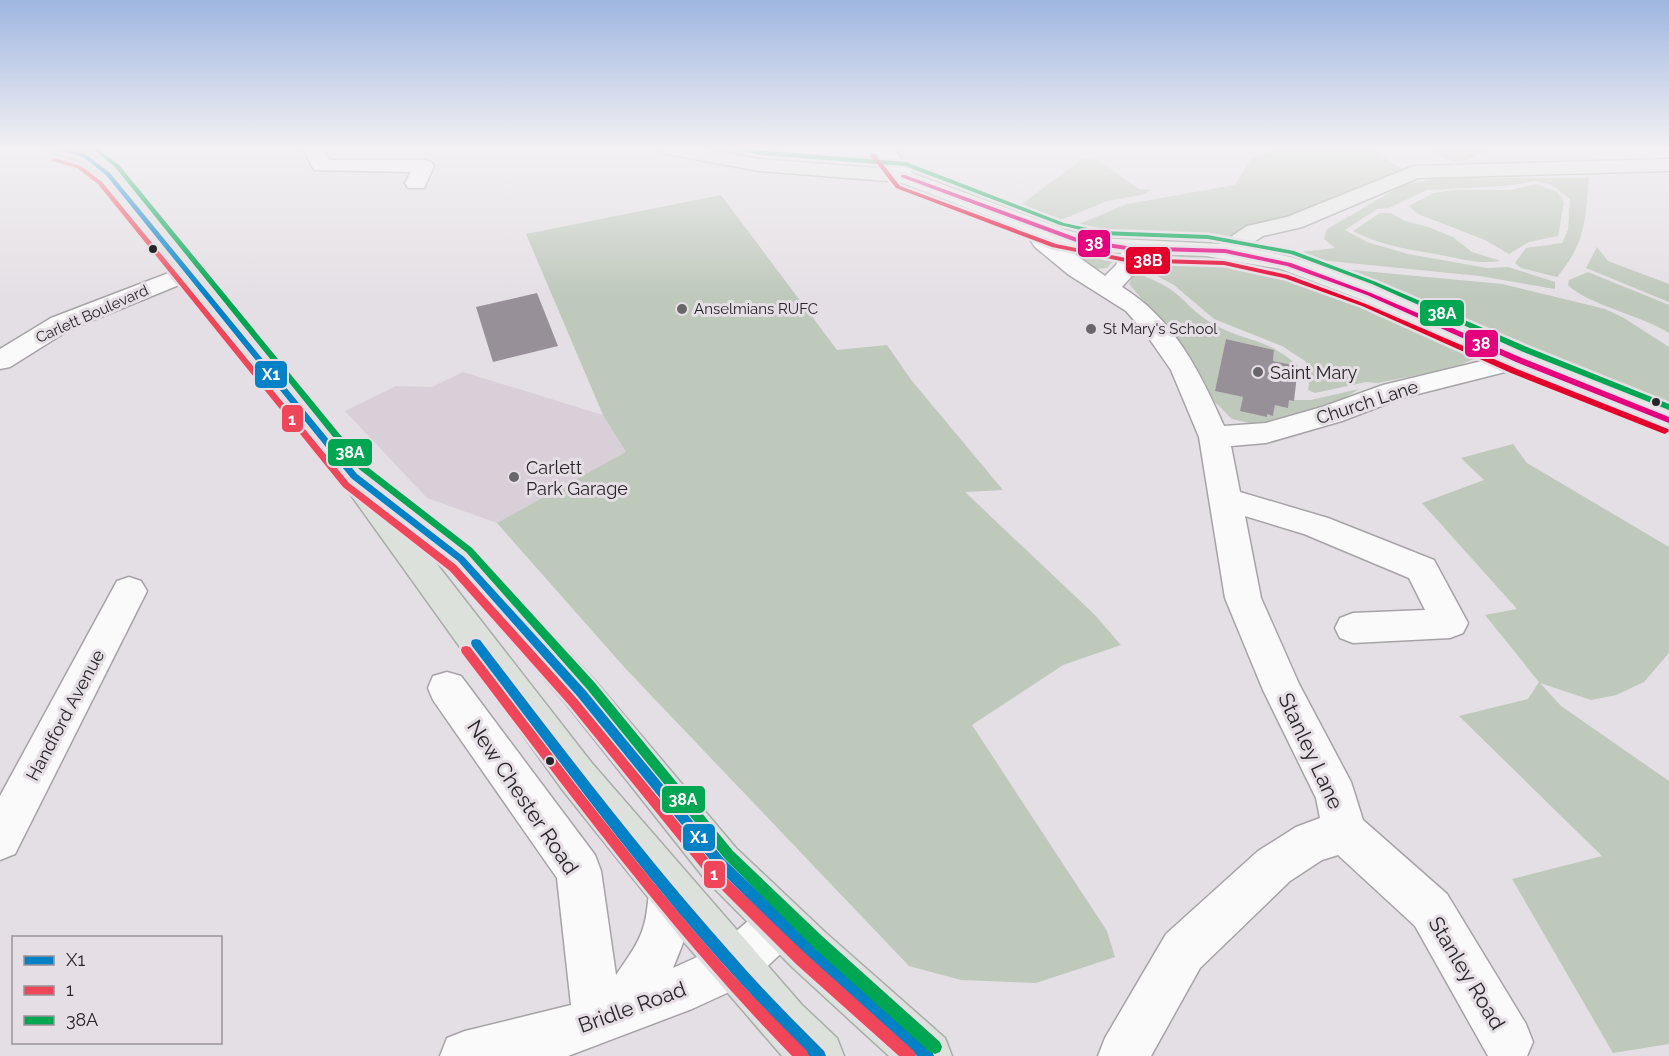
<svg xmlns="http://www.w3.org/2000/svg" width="1669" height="1056" font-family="Raleway,sans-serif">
<rect width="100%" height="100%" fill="#e4dfe4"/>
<path fill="#d8cfd8" d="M 463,372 L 603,415 L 627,453 L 497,523 L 427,498 L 345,411 L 396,386 L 432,387 Z"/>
<g fill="#bec8bb">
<path d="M 1282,148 L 1369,148 L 1401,168 L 1401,173 C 1368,179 1340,199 1309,212 C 1288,220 1237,236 1216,238 C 1177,242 1106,243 1072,227 L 1127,204 L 1235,185 L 1251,159 Z"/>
<path d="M 1429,148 L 1493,148 C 1465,162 1456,169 1429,148 Z"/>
<path d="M 1094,157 L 1139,189 L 1150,190 L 1145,194 L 1107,201 L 1063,219 L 1014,210 L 1082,159 Z"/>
<path d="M 1443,178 L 1589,178 C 1585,222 1586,242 1557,277 L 1521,268 L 1515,263 L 1526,248 L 1562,243 L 1568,230 L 1570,199 L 1552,185 L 1536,181 L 1506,186 L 1427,190 L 1389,208 L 1377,209 L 1345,230 L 1367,242 L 1408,254 L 1487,268 L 1508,267 L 1555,282 L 1555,289 L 1480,276 L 1319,260 L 1301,252 L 1335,248 L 1324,239 L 1327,229 L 1405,184 Z"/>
<path d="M 1536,184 L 1557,192 L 1564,202 L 1558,236 L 1529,242 L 1509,254 L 1485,240 L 1418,214 L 1409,206 L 1433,193 L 1453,190 L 1510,190 Z"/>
<path d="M 721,195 L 837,350 L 887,345 L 912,381 L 1003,490 L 965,492 L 1095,615 L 1121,645 L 1063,665 L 972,725 L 1107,931 L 1115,957 L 1036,983 L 961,980 L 909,966 L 625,668 L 497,523 L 626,452 L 603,415 L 526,234 Z"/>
<path d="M 1380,213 L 1391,213 L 1405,221 L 1428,227 L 1453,237 L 1472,252 L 1501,261 C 1481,264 1466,260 1446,256 C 1414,250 1383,247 1353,231 Z"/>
<path d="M 1068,246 L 1109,254 L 1114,260 L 1107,268 L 1095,269 L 1062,250 Z"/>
<path d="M 1597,247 L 1608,261 L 1669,284 L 1669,302 L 1586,268 Z"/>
<path d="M 1184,256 L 1246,261 L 1318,283 L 1457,338 L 1479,355 C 1467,368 1399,378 1378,383 L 1366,382 L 1315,393 L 1308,390 L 1311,372 L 1305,361 L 1282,346 L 1214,319 L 1174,285 L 1144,269 L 1139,264 L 1140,261 Z"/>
<path d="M 1321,267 L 1502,284 L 1605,309 L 1624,318 L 1669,347 L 1669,402 L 1467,328 Z"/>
<path d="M 1588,272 L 1669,305 L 1669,333 C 1641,315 1588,305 1568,285 L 1569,280 Z"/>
<path d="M 1134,273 C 1151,278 1165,284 1179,296 C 1191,307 1200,317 1215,325 C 1248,343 1266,337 1298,366 L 1273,361 L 1274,350 L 1226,339 L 1216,391 L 1243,397 L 1241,410 L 1273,415 L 1275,405 L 1289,400 L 1311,400 L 1359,389 L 1327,409 L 1258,425 L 1232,419 L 1215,402 L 1179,342 L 1129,284 Z"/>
<path d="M 1513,444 L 1527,463 L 1669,547 L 1669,653 L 1644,682 L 1616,695 L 1591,700 L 1540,683 L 1561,706 L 1669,781 L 1669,1044 L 1613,1053 L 1512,879 L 1602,856 L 1459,716 L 1528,699 L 1539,682 L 1485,615 L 1517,609 L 1422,503 L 1484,480 L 1461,458 Z"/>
</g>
<g fill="#989098">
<path d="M 537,293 L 558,346 L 493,362 L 476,307 Z"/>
<path d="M 1226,339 L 1274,350 L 1273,361 L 1298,366 L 1294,401 L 1289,400 L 1288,408 L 1275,405 L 1273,416 L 1267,414 L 1267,417 L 1240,411 L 1243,397 L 1215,391 Z"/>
</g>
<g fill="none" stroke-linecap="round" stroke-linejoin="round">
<g stroke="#a6a3a6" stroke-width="3">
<g id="minor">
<path d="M 303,148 L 323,148 L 329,160 L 424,160 L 431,162 L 434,166 L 424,188 L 408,188 L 405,183 L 411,172 L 314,170 Z"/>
<path d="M 873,148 L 893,148 L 914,176 L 910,180 L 896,180 Z"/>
<path d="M 1031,218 L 1039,220 L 1051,237 L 1105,276 L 1116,265 L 1126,243 L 1142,243 L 1146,248 L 1139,268 L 1122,287 C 1174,319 1200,372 1224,426 L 1266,423 L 1322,407 L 1383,385 L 1519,352 L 1529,354 L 1533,360 L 1529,366 L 1402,398 L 1342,421 L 1266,443 L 1231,446 L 1240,492 L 1328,518 L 1434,560 L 1468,623 L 1463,633 L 1450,638 L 1353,643 L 1340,638 L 1335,628 L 1340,618 L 1353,613 L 1425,610 L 1409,578 L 1304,534 L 1245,516 L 1261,598 L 1299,684 L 1351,782 L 1363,820 L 1447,894 L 1526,1024 L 1533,1042 L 1527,1056 L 1488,1056 L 1415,926 L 1338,855 L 1322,860 L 1290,881 L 1200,968 L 1151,1056 L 1098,1056 L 1105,1038 L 1166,934 L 1258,851 L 1296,827 L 1320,818 L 1316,798 L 1263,690 L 1225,598 L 1199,437 L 1171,370 L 1146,334 L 1126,311 L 1069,275 L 1035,247 L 1020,225 L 1023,220 Z"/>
<path d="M 187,266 L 196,268 L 199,273 L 196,278 L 69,330 L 10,367 L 0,369 L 0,349 L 51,318 Z"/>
<path d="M 129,577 L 141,581 L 147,591 L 15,854 L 0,860 L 0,796 L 117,581 Z"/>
<path d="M 447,672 L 461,676 L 595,855 L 601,871 L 616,975 C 626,960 639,944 644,925 C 649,908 647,891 654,874 L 670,867 L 686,874 C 700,907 686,936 673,968 L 717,948 L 765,906 L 781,899 L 797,906 L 804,922 L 797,938 L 751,982 L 692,1009 L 568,1056 L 440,1056 L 447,1038 L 465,1031 L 571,1005 L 557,878 L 433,700 L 428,688 L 433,676 Z"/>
</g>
</g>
<g stroke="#a8aca8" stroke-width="3">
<path id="major" d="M 657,148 L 699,148 L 759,159 L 903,170 L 1066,230 L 1099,238 L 1220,244 L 1247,226 L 1287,217 L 1414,166 L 1669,159 L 1669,171 L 1418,178 L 1302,227 L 1263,236 L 1245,248 C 1324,259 1397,297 1469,328 C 1535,357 1602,383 1669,409 L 1669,430 L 1509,366 L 1360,299 L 1281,269 L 1206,256 L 1099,252 L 1050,240 L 900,182 L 759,171 L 667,154 L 660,152 Z"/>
</g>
<g stroke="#a8aca8" stroke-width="3">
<path id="highway" d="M 47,148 C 82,147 88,148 115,170 L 380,488 L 394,491 L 473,550 L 596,682 L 736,848 L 826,933 L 945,1038 L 952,1056 L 889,1056 L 792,967 L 704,878 L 568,706 L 449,568 L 426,550 L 591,762 L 802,1005 L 837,1038 L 844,1056 L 782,1056 L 683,941 L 561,788 L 343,484 L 101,178 L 78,160 L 50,152 Z"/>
</g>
<use href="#minor" fill="#fbfafb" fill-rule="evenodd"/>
<use href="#major" fill="#e8ebe8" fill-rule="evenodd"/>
<use href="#highway" fill="#dce1db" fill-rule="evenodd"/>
<g stroke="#e5dee5" stroke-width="5">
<g id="bus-1">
<path d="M 54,148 L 62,148 L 87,155 L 110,173 L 357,474 L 464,557 L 586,691 L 724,859 L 814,945 L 932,1051 L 934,1056 L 917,1056 L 804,955 L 716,867 L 578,697 L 458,561 L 351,478 L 106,175 L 83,157 Z"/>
<path d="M 476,639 L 480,640 C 561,746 641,852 730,952 C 760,987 792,1019 824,1051 L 826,1056 L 809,1056 C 764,1009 720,962 678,912 C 606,826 540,735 472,646 L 471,643 L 472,640 Z"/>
</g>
</g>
<g stroke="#e5dee5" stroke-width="5">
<g id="bus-2">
<path d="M 54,158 L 81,166 L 102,182 L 349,483 L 456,565 L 577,699 L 716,868 L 806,954 L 914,1051 L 916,1056 L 899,1056 L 796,964 L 708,876 L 569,705 L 450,571 L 343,487 L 98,184 L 77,168 L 52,161 L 52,159 Z"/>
<path d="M 466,646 L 470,647 C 550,751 629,857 716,956 C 745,989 776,1020 807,1051 L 809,1056 L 792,1056 C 670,931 568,792 462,653 L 461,650 L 462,647 Z"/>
</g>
</g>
<g stroke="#e5dee5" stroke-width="5">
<g id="bus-3">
<path d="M 91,148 L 97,148 L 119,165 L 365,465 L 472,548 L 595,683 L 733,851 L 822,936 L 940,1042 L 942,1047 L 940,1052 L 935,1054 L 930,1052 L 812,946 L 725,859 L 587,689 L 466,552 L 359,469 L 115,167 Z"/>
<path d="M 729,148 L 906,162 L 1064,223 L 1101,231 L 1208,235 L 1294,251 L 1376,282 L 1527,347 L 1669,404 L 1669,410 L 1521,351 L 1372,284 L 1291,254 L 1208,239 L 1101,235 L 1060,225 L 905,166 L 761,155 Z"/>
</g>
</g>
<g stroke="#e5dee5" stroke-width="5">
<path id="bus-4" d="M 901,175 L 905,175 L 1080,239 L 1127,246 L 1225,249 L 1291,263 L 1371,293 L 1522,358 L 1669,417 L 1669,423 L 1516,362 L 1367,295 L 1287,266 L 1225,253 L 1127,250 L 1079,243 L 901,177 Z"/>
</g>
<g stroke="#e5dee5" stroke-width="5">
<path id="bus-5" d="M 871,154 L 875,154 L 900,186 L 1056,244 L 1126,258 L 1224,261 L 1288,275 L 1366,304 L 1517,369 L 1668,429 L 1669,431 L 1665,434 L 1662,433 L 1511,373 L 1362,306 L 1284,278 L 1224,265 L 1126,262 L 1052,247 L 896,188 L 871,156 Z"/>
</g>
<use href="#bus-1" fill="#0281c7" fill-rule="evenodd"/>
<use href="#bus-2" fill="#ef4659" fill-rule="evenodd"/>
<use href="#bus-3" fill="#00a651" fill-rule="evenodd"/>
<use href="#bus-4" fill="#e5007d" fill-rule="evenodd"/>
<use href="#bus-5" fill="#e4002b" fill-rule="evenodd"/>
</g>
<linearGradient id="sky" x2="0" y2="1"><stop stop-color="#9fb6e0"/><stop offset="0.5" stop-color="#f3f1f3"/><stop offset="1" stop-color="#f3f1f3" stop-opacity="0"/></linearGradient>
<rect width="1669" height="296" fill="url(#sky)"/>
<g fill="#272527" stroke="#e5dee5" stroke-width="2">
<circle cx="153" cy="249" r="5"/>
<circle cx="1656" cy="402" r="5"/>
<circle cx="550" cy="761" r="5"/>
</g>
<g fill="#696669" stroke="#e5dee5" stroke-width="2">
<circle cx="682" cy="309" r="6"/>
<circle cx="1091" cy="329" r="6"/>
<circle cx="1258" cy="372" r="6"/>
<circle cx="514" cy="477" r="6"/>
</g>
<g text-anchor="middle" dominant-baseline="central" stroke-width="6" stroke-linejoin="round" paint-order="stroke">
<g font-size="15" fill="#272527" stroke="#e5dee5" text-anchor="start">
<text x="694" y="309">Anselmians RUFC</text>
<text x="1103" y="329">St Mary's School</text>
</g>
<g font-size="15" fill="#272527" stroke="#e5dee5">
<text transform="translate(92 314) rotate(-24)">Carlett Boulevard</text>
</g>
<g font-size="18" fill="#272527" stroke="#e5dee5" text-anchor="start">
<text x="1270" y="372">Saint Mary</text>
<text x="526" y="467">Carlett<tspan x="526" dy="21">Park Garage</tspan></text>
</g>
<g font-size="18" fill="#272527" stroke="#e5dee5">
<text transform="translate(1367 402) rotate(-18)">Church Lane</text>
<text transform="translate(65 715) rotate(-62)">Handford Avenue</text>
</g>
<g font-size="21" fill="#272527" stroke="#e5dee5">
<text transform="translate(1311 751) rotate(65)">Stanley Lane</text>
<text transform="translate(523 797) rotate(56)">New Chester Road</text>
<text transform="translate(1467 973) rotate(59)">Stanley Road</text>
<text transform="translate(632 1007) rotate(-20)">Bridle Road</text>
</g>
</g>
<g stroke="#e5dee5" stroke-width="2">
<rect x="1077" y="229" width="34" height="29" rx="6" fill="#e5007d"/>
<rect x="1125" y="246" width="46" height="29" rx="6" fill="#e4002b"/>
<rect x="1419" y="299" width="46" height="28" rx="6" fill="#00a651"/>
<rect x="1464" y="329" width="35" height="29" rx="6" fill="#e5007d"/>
<rect x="254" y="360" width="34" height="29" rx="6" fill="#0281c7"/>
<rect x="281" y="404" width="23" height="29" rx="6" fill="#ef4659"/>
<rect x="327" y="438" width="46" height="29" rx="6" fill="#00a651"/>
<rect x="661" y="785" width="45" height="29" rx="6" fill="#00a651"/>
<rect x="682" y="823" width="34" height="29" rx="6" fill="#0281c7"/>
<rect x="703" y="860" width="23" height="29" rx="6" fill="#ef4659"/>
</g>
<g font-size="16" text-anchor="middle" font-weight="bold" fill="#fff">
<text x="1094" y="249">38</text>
<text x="1148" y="266">38B</text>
<text x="1442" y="319">38A</text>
<text x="1481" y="349">38</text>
<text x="271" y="380">X1</text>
<text x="292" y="425">1</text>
<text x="350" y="458">38A</text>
<text x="683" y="805">38A</text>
<text x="699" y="843">X1</text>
<text x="714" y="880">1</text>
</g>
<rect x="12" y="936" width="210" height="108" fill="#e5dee5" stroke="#999499" stroke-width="1.5"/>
<rect x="24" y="956" width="30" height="9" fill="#0281c7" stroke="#999499" stroke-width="1.5"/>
<text x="66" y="966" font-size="18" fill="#272527">X1</text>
<rect x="24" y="986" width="30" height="9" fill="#ef4659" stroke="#999499" stroke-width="1.5"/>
<text x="66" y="996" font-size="18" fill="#272527">1</text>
<rect x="24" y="1016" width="30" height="9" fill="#00a651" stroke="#999499" stroke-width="1.5"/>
<text x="66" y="1026" font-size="18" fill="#272527">38A</text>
</svg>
